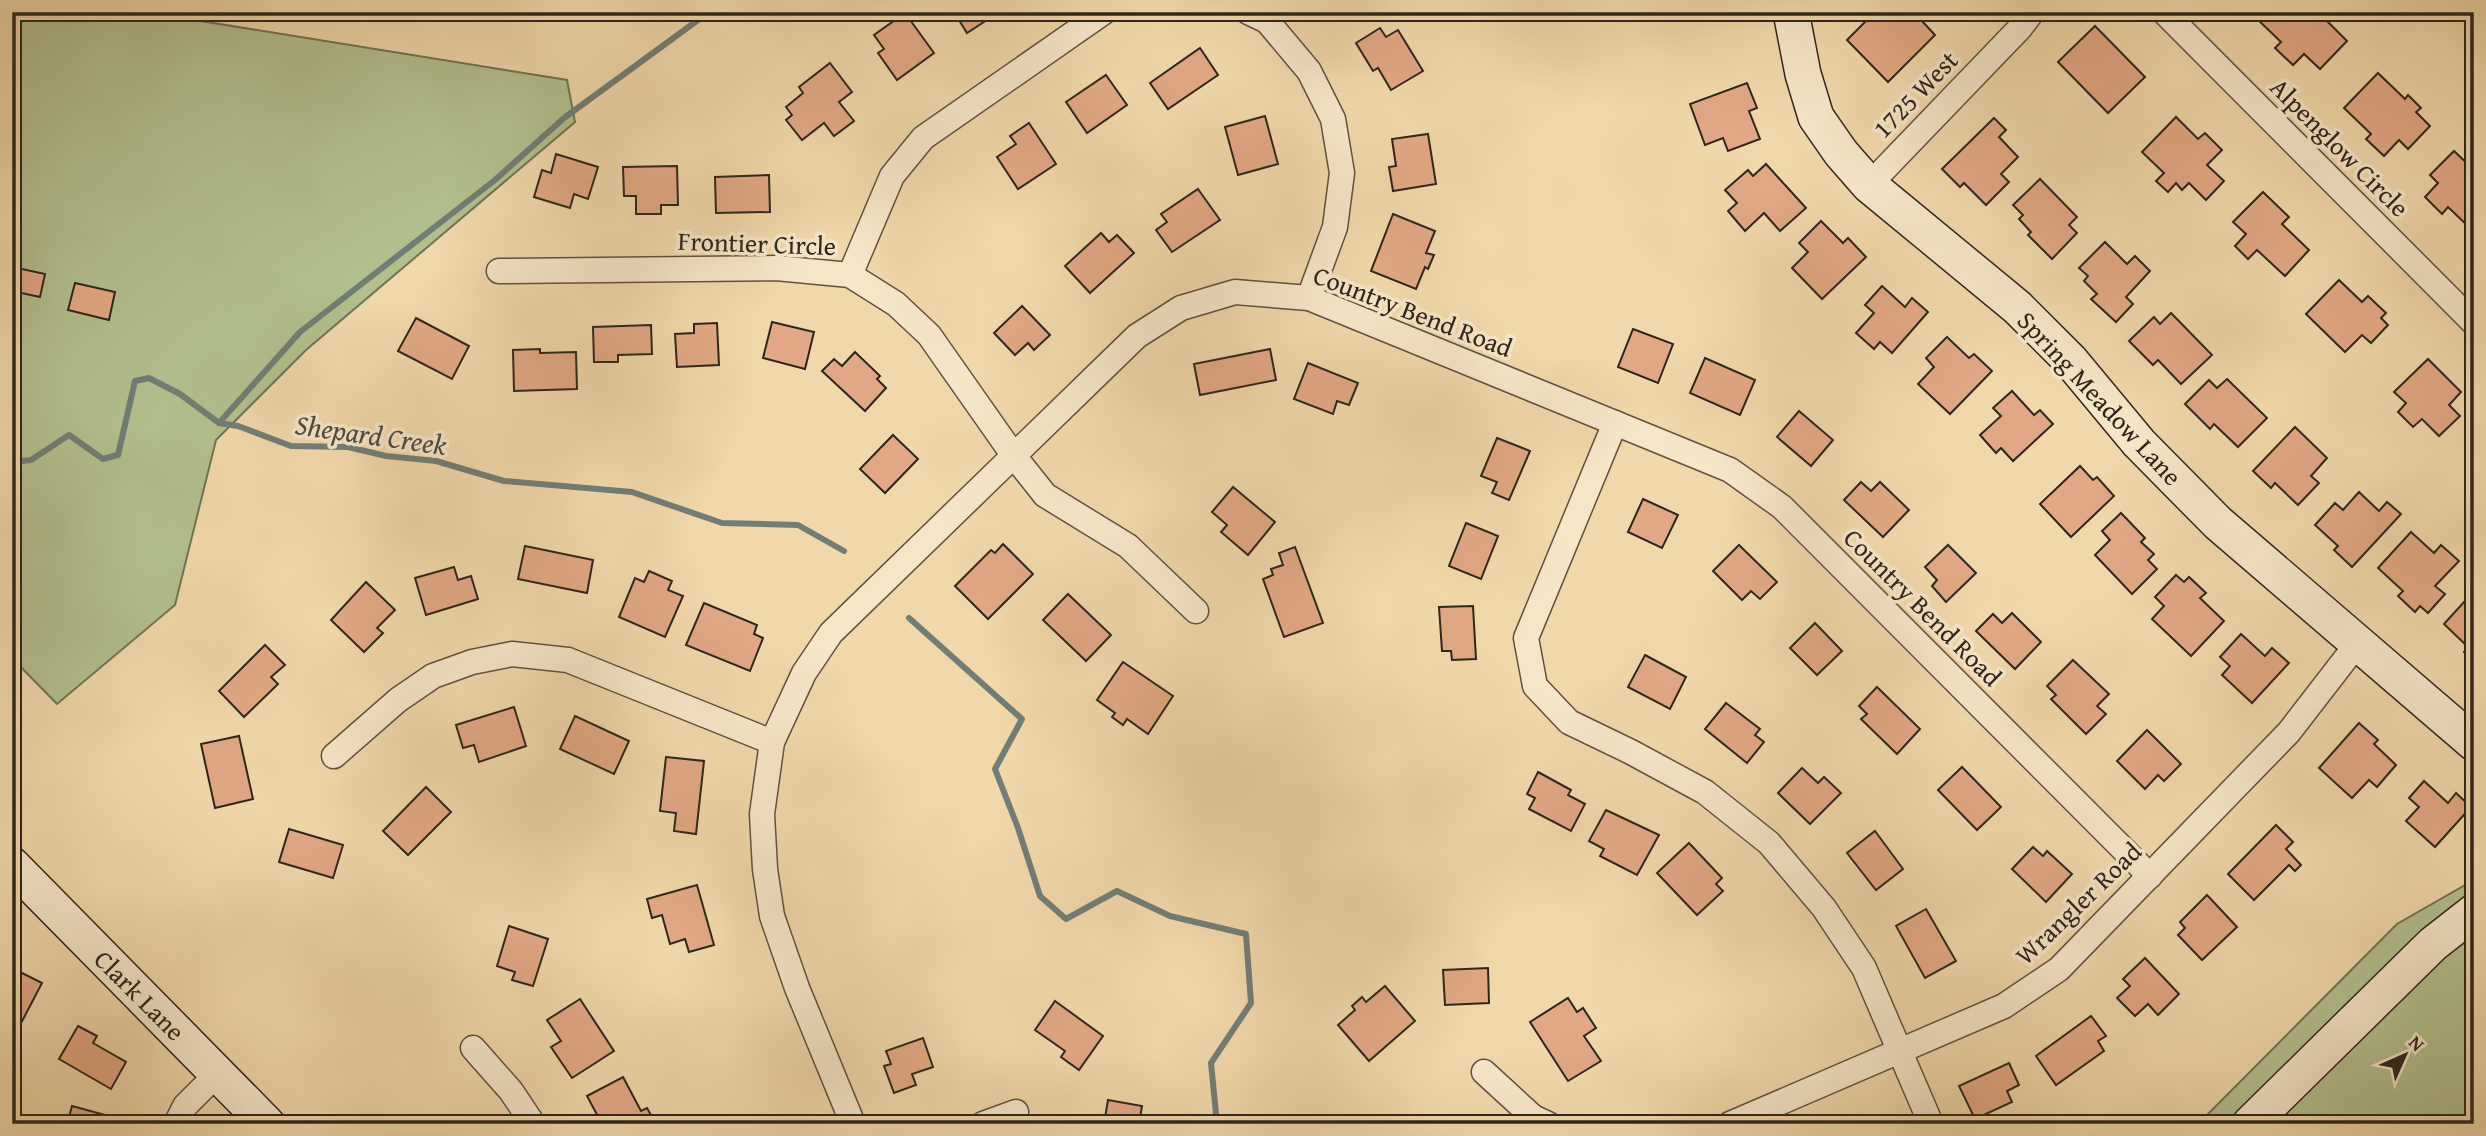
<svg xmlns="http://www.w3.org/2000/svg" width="2486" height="1136" font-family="'Gentium Book Plus',serif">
<rect width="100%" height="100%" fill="#f1d8ab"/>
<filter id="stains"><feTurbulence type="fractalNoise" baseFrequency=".00286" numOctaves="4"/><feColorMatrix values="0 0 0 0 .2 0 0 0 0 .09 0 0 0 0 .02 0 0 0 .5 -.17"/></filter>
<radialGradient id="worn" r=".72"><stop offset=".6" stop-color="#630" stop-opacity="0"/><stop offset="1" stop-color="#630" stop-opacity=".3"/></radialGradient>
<g fill="#b3c08e" stroke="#707355" stroke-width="2">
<path d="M 22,12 L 145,12 L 567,80 L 575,122 L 306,350 L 216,440 L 175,605 L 57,704 L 12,658 L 12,56 Z"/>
<path d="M 2474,880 L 2474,1124 L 2198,1124 L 2397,924 Z"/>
</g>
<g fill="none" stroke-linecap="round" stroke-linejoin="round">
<g stroke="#717e76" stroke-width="6">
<path d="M 2095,18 L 2113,12"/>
<path d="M 219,423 L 300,332 L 495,180 L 564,118 L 709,12"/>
<path d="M 12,462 L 31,460 L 69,435 L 103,459 L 118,455 L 135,381 L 149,378 L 180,394 L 219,423 L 238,426 L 291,446 L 348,447 L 386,456 L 436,461 L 504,481 L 632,492 L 722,523 L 798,525 L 844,551"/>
<path d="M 909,618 L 1022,719 L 995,769 L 1018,828 L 1040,896 L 1066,919 L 1117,891 L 1170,916 L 1246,934 L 1251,1003 L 1211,1063 L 1217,1124"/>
</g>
</g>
<g fill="#e2a885" stroke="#2e261c" stroke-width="2">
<path d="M 954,12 L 990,12 L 987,14 L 990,18 L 967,33 Z"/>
<path d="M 1875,12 L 1929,12 L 1921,20 L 1935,35 L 1888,82 L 1847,40 Z"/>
<path d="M 2257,12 L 2318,12 L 2347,41 L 2320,69 L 2304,54 L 2293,65 L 2275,48 L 2281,42 L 2254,16 Z"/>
<path d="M 905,13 L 934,53 L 897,80 L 878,53 L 884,49 L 874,35 Z"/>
<path d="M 2095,26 L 2145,77 L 2108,113 L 2058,62 Z"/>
<path d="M 1380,28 L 1386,37 L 1398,30 L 1423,71 L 1391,90 L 1378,68 L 1373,71 L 1356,43 Z"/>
<path d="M 1200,48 L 1218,75 L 1168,109 L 1150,83 Z"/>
<path d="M 830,63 L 852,92 L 839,102 L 854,121 L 834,136 L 824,123 L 802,140 L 786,120 L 792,115 L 786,107 L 803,93 L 799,87 Z"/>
<path d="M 2378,73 L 2405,99 L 2408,95 L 2421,108 L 2416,112 L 2430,126 L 2408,149 L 2399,140 L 2384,156 L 2366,139 L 2371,134 L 2344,108 Z"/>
<path d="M 1106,75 L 1127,105 L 1087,133 L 1066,102 Z"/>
<path d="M 1747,83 L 1757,108 L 1749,111 L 1760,139 L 1728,151 L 1723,138 L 1705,145 L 1690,104 Z"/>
<path d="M 1265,116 L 1278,164 L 1238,175 L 1225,127 Z"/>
<path d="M 2176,117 L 2198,139 L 2205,133 L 2222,150 L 2207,165 L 2224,181 L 2206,200 L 2189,183 L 2182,190 L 2176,183 L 2168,192 L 2156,181 L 2164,173 L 2142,152 Z"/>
<path d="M 1994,118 L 2006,130 L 1999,137 L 2018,157 L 2001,174 L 2009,182 L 1986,205 L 1964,183 L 1960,187 L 1942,169 Z"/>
<path d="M 1029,123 L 1056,164 L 1018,189 L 997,157 L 1016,144 L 1010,136 Z"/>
<path d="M 1428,134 L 1436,184 L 1393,191 L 1389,167 L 1396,166 L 1392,139 Z"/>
<path d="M 2454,151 L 2474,170 L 2474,232 L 2448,207 L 2442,214 L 2425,197 L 2438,183 L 2430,175 Z"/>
<path d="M 556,154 L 598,167 L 588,199 L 574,194 L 570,208 L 534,197 L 542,170 L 551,173 Z"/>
<path d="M 1766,164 L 1806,208 L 1780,231 L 1764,213 L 1745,231 L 1728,211 L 1737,203 L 1725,190 L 1748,170 L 1753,176 Z"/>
<path d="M 677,166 L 678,205 L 661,205 L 661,214 L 636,214 L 636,196 L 624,196 L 623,167 Z"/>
<path d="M 769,175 L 770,212 L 716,213 L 715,177 Z"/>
<path d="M 2040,179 L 2077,217 L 2069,225 L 2077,233 L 2052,259 L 2028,235 L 2031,232 L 2019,219 L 2023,215 L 2013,205 Z"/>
<path d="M 1198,189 L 1220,220 L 1172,252 L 1156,230 L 1167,222 L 1161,214 Z"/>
<path d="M 2263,192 L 2289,217 L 2282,224 L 2309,250 L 2285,276 L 2257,250 L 2248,259 L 2235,246 L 2246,234 L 2233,222 Z"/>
<path d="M 1393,214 L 1435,231 L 1426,253 L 1434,255 L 1428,269 L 1425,267 L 1416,289 L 1371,271 Z"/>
<path d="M 1821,221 L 1843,243 L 1848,238 L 1866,257 L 1822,299 L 1792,268 L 1808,252 L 1799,243 Z"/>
<path d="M 1101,233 L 1109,242 L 1117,235 L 1134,253 L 1090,293 L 1065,266 Z"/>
<path d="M 2105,242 L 2127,264 L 2135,256 L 2150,271 L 2126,297 L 2133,304 L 2116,322 L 2091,299 L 2097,294 L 2084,281 L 2088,276 L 2079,268 Z"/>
<path d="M 17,268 L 45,274 L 40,297 L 12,291 Z"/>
<path d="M 2339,280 L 2362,302 L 2368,296 L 2386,313 L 2381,318 L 2388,325 L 2371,343 L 2362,335 L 2345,352 L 2306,314 Z"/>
<path d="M 75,283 L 115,292 L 109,320 L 68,310 Z"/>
<path d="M 1882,286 L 1905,307 L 1912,298 L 1928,312 L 1892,353 L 1880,342 L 1874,349 L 1856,333 L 1874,313 L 1865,305 Z"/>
<path d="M 1022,306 L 1050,335 L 1034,350 L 1028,343 L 1015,355 L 994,333 Z"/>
<path d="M 2171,313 L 2212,355 L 2181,384 L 2158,360 L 2153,365 L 2129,341 L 2154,317 L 2160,324 Z"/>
<path d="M 416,318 L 469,346 L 452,379 L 398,351 Z"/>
<path d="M 772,322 L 814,332 L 805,369 L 763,358 Z"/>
<path d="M 717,323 L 719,365 L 677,367 L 675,334 L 694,333 L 694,324 Z"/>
<path d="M 651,325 L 652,354 L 618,355 L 618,362 L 594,362 L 593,327 Z"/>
<path d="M 1633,329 L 1673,344 L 1658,383 L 1618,367 Z"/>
<path d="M 1947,337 L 1969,358 L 1974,354 L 1992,371 L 1950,414 L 1918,384 L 1934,367 L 1926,358 Z"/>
<path d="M 540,349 L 540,353 L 576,352 L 577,389 L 514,391 L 513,350 Z"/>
<path d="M 1270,349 L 1276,380 L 1200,395 L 1194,364 Z"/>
<path d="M 855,352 L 880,376 L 877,379 L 886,388 L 865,411 L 822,371 L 834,359 L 842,366 Z"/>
<path d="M 1705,358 L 1755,380 L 1740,415 L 1690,393 Z"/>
<path d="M 2428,359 L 2461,392 L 2449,405 L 2460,416 L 2439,436 L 2422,419 L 2413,427 L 2398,412 L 2406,403 L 2394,392 Z"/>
<path d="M 1308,363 L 1358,383 L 1349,405 L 1337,401 L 1333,414 L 1294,399 Z"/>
<path d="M 2227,379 L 2267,418 L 2238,447 L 2214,424 L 2210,429 L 2185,404 L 2209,380 L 2217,388 Z"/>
<path d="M 2012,391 L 2034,415 L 2040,410 L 2053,424 L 2013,461 L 2001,448 L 1996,453 L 1980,435 L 2001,416 L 1993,408 Z"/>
<path d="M 1799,411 L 1833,440 L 1811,466 L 1777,437 Z"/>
<path d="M 2295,427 L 2327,458 L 2311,476 L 2319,483 L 2298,505 L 2275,483 L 2271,488 L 2253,471 Z"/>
<path d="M 893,435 L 918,459 L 885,493 L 860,469 Z"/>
<path d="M 1497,438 L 1530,451 L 1509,500 L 1492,493 L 1497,482 L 1481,476 Z"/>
<path d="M 2080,466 L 2093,480 L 2097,477 L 2114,496 L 2071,537 L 2040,504 Z"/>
<path d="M 1861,482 L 1871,491 L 1880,482 L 1909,510 L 1883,537 L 1844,500 Z"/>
<path d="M 1233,487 L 1275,522 L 1248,555 L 1221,532 L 1227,525 L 1212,512 Z"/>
<path d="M 2359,492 L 2379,511 L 2387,502 L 2401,514 L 2352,567 L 2334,550 L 2338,546 L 2315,525 L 2335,503 L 2343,510 Z"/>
<path d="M 1643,499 L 1678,515 L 1662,548 L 1628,532 Z"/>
<path d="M 2121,513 L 2145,538 L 2141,542 L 2154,554 L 2148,560 L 2157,569 L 2132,594 L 2095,555 L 2110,540 L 2102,531 Z"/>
<path d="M 1466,523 L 1498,536 L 1481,579 L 1449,566 Z"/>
<path d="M 2411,532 L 2434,553 L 2441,545 L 2459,561 L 2435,586 L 2445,594 L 2428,613 L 2420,606 L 2415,612 L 2398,596 L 2403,591 L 2378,568 Z"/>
<path d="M 1003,544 L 1033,574 L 988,619 L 955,586 L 991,550 L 995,553 Z"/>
<path d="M 1739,545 L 1777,582 L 1760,599 L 1751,591 L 1742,600 L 1713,571 Z"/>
<path d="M 1948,545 L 1976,573 L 1946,602 L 1932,586 L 1937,580 L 1925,567 Z"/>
<path d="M 525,546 L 593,560 L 587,593 L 518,579 Z"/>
<path d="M 1295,547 L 1323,623 L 1284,637 L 1263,579 L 1273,575 L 1271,569 L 1283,565 L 1279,553 Z"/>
<path d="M 454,567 L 458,580 L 471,576 L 478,599 L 426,615 L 415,578 Z"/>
<path d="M 649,571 L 672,581 L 668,590 L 683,596 L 665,637 L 619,617 L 635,578 L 644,582 Z"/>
<path d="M 2176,575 L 2184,582 L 2189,577 L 2206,593 L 2200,598 L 2224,621 L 2191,656 L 2152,619 L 2164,606 L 2155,597 Z"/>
<path d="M 366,582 L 395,610 L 377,628 L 383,633 L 364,652 L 331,620 Z"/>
<path d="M 2474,591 L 2474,662 L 2464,652 L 2468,647 L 2444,624 Z"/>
<path d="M 1068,594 L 1111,635 L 1086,661 L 1043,620 Z"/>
<path d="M 704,603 L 757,625 L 754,634 L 763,638 L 750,671 L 686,645 Z"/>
<path d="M 1473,606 L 1476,659 L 1452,660 L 1451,651 L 1442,651 L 1439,607 Z"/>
<path d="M 2012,613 L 2041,642 L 2015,669 L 1976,631 L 1993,614 L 2002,623 Z"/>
<path d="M 1815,623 L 1842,651 L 1817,675 L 1790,648 Z"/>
<path d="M 2241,634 L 2265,656 L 2272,648 L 2289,663 L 2252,703 L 2222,675 L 2230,666 L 2220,657 Z"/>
<path d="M 265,645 L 285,665 L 271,677 L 278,684 L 244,717 L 219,691 Z"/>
<path d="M 1645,655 L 1686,677 L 1670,709 L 1628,687 Z"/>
<path d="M 2073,660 L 2109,694 L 2097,706 L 2106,714 L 2086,734 L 2051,699 L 2056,695 L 2047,686 Z"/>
<path d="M 1123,662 L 1173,696 L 1148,734 L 1127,719 L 1123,725 L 1112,717 L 1115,713 L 1097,700 Z"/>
<path d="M 1877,687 L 1920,729 L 1897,754 L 1861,719 L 1867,714 L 1859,706 Z"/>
<path d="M 1726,703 L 1760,729 L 1755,735 L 1764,742 L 1747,763 L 1705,729 Z"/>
<path d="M 514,707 L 526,746 L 479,762 L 474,745 L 463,748 L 456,725 Z"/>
<path d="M 575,716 L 629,741 L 614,774 L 560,749 Z"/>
<path d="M 2359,723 L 2378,740 L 2374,744 L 2396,765 L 2377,787 L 2369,780 L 2352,798 L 2319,768 Z"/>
<path d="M 2147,730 L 2181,764 L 2164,781 L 2158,775 L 2145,789 L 2117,761 Z"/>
<path d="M 239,736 L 253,799 L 215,808 L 201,744 Z"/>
<path d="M 666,757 L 704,761 L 696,834 L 674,831 L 676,813 L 660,811 Z"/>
<path d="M 1962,767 L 2001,807 L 1977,830 L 1938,790 Z"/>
<path d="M 1802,768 L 1818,783 L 1824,777 L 1841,793 L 1810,824 L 1778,793 Z"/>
<path d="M 1538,772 L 1571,790 L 1568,795 L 1585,804 L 1571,831 L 1529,809 L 1535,798 L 1527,794 Z"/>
<path d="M 2424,781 L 2448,803 L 2456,793 L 2471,807 L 2435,847 L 2406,821 L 2419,807 L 2409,798 Z"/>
<path d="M 426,787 L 451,812 L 408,855 L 383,831 Z"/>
<path d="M 1606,810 L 1659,835 L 1637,875 L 1600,856 L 1604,849 L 1589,841 Z"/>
<path d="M 2276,825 L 2293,842 L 2286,849 L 2301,865 L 2295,871 L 2289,865 L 2254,900 L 2228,874 Z"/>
<path d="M 289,829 L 343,845 L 333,878 L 279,862 Z"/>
<path d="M 1875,831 L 1903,869 L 1876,890 L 1847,853 Z"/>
<path d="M 1689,843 L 1722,878 L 1716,884 L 1723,891 L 1697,915 L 1657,873 Z"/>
<path d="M 2033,847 L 2043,856 L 2047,851 L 2072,874 L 2046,902 L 2012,869 Z"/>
<path d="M 697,885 L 714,945 L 689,952 L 685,939 L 670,944 L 662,915 L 652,918 L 647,899 Z"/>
<path d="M 2207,895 L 2237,927 L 2202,960 L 2178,935 L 2185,928 L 2180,922 Z"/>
<path d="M 1926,909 L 1956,961 L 1925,978 L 1896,926 Z"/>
<path d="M 509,926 L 548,939 L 533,986 L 512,980 L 515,972 L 497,966 Z"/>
<path d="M 2145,958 L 2179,994 L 2158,1015 L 2148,1004 L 2135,1016 L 2117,998 L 2130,986 L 2123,979 Z"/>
<path d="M 12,968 L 42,983 L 18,1029 L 12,1026 Z"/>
<path d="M 1488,968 L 1489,1003 L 1445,1005 L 1443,970 Z"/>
<path d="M 1385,986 L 1415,1021 L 1369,1061 L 1338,1025 L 1355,1010 L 1352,1006 L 1362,997 L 1366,1002 Z"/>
<path d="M 1568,998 L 1577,1012 L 1583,1008 L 1596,1028 L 1584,1036 L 1601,1061 L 1568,1081 L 1530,1022 Z"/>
<path d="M 580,999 L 614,1051 L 572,1078 L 551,1047 L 561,1041 L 547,1020 Z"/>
<path d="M 1055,1001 L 1103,1036 L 1079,1070 L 1061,1057 L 1065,1051 L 1035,1030 Z"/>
<path d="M 2091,1016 L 2106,1036 L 2098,1041 L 2104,1051 L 2056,1085 L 2036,1056 Z"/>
<path d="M 78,1026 L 97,1036 L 93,1043 L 126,1062 L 111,1089 L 59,1059 Z"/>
<path d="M 923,1038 L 933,1067 L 912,1074 L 916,1085 L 894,1093 L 884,1066 L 891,1064 L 886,1051 Z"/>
<path d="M 2009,1063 L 2019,1085 L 2007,1091 L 2012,1102 L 1975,1119 L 1959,1086 Z"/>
<path d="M 623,1077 L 641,1111 L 647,1108 L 656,1124 L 602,1124 L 587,1096 Z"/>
<path d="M 1108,1100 L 1142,1106 L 1139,1124 L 1104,1124 Z"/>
<path d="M 72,1106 L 105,1115 L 102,1124 L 67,1124 Z"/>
</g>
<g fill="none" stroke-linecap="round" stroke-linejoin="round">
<g stroke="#5f5240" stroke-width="27">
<g id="street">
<path d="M 1248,12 L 1267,21 L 1309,71 L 1333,119 L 1342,173 L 1335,227 L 1309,298"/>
<path d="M 2164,12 L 2474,323"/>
<path d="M 1869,185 L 2020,28 L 2032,12"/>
<path d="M 499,271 L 776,268 L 850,275 L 896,304 L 929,335 L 1014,456 L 1045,495 L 1128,546 L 1196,611"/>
<path d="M 850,275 L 892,176 L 923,138 L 1104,12"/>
<path d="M 1615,423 L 1526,638 L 1535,686 L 1569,722 L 1631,752 L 1705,792 L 1769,843 L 1824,908 L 1864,968 L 1931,1124"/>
<path d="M 334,756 L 398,700 L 433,676 L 472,662 L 512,654 L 568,660 L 772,742"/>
<path d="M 473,1048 L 511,1091 L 533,1124"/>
<path d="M 1484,1072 L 1533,1117 L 1548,1124"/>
<path d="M 176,1124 L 185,1106 L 217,1074"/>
<path d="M 853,1124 L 797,988 L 772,916 L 765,869 L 762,814 L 772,742 L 804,673 L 831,633 L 1137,336 L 1181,308 L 1235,292 L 1309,298 L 1730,470 L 1782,507 L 2150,876"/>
<path d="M 983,1124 L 1016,1112"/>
<path d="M 1730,1124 L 2004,1006 L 2059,969 L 2289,732 L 2357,644"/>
</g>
</g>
<g stroke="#2e261c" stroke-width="38">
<g id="secondary">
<path d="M 1791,12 L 1803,74 L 1816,117 L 1841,153 L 1869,185 L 2017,307 L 2070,360 L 2139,443 L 2218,523 L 2474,743"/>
<path d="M 12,865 L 267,1124"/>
<path d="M 2250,1124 L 2433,944 L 2474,912"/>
</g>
</g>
<use href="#street" stroke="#f6e6c8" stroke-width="24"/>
<use href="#secondary" stroke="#f6e6c8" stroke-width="35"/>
</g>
<g text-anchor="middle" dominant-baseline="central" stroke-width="7" stroke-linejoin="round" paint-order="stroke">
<g font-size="26" fill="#2e261c" stroke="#f6e6c8">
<text transform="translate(1915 94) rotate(-46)">1725 West</text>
<text transform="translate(2340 147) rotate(45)">Alpenglow Circle</text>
<text transform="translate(757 243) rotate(2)">Frontier Circle</text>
<text transform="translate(1413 311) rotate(21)">Country Bend Road</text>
<text transform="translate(2100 398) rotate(47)">Spring Meadow Lane</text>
<text transform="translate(1923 607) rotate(45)">Country Bend Road</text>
<text transform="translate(2078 903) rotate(-44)">Wrangler Road</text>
<text transform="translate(140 995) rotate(45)">Clark Lane</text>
</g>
<g font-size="28" font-style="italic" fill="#4a4a42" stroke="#f6e6c8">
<text transform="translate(371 434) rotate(8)">Shepard Creek</text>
</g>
</g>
<rect width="2486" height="1136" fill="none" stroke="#f1d8ab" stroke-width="42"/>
<rect x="14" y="14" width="2458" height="1108" fill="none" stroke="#2e261c" stroke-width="3.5"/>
<rect x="21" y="21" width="2444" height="1094" fill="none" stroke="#2e261c" stroke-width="2"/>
<g transform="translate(2405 1055) rotate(45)" stroke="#f6e6c8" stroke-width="5" paint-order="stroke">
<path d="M0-5L12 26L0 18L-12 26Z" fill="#2e261c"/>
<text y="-10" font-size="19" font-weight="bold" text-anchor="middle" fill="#2e261c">N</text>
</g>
<rect width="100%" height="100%" filter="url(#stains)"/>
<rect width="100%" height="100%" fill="url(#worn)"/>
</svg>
